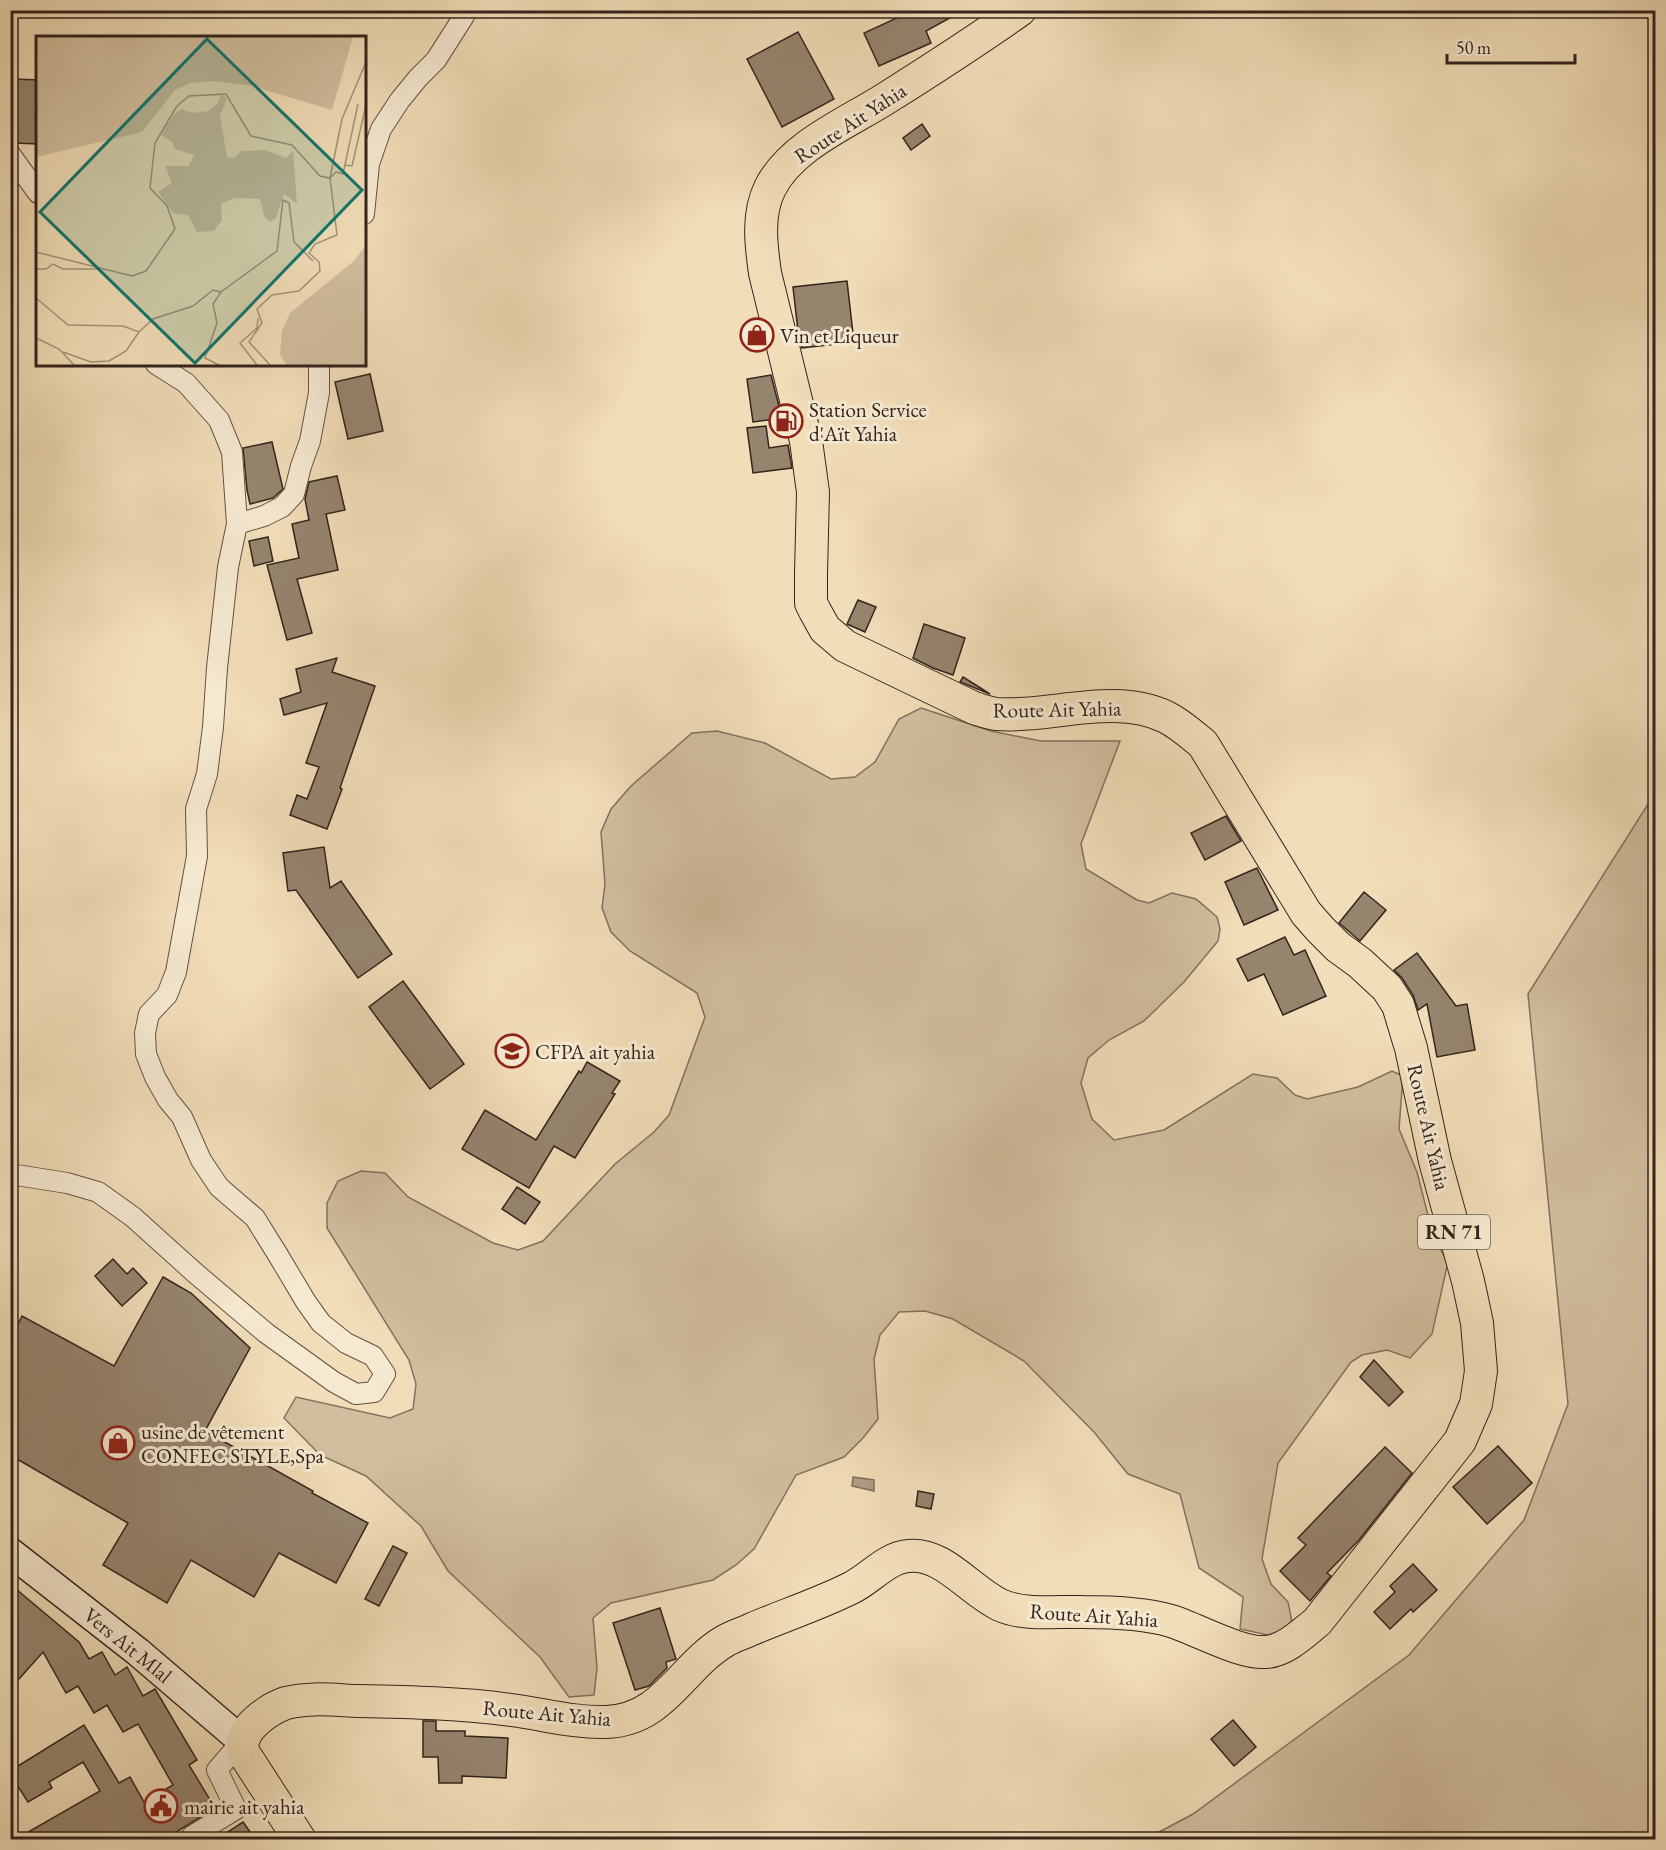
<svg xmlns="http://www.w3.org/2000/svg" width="1666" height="1850" font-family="'EB Garamond',serif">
<rect width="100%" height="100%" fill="#f1ddb8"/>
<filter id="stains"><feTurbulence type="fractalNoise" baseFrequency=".00333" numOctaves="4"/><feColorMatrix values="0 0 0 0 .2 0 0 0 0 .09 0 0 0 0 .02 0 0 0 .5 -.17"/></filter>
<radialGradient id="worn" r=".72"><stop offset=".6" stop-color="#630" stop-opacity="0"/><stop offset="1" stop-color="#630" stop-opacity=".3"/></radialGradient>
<g fill="#d1be9e" stroke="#82715e" stroke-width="1.5">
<path d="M 921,708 L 991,731 L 1041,741 L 1120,741 L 1081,844 L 1086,869 L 1137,900 L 1149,903 L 1172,893 L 1196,899 L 1217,917 L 1220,929 L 1218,941 L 1184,982 L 1144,1021 L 1109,1040 L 1088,1058 L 1081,1083 L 1092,1119 L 1114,1140 L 1164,1130 L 1253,1074 L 1277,1078 L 1295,1095 L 1307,1099 L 1358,1087 L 1392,1071 L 1403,1076 L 1399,1129 L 1417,1172 L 1434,1239 L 1448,1262 L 1432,1334 L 1410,1358 L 1387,1350 L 1362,1355 L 1351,1362 L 1278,1463 L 1262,1559 L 1271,1584 L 1288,1602 L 1293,1627 L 1268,1635 L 1240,1629 L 1243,1597 L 1199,1568 L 1180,1494 L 1128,1474 L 1094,1432 L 1024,1361 L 953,1319 L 925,1311 L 899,1312 L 880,1335 L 874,1359 L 878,1419 L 863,1438 L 844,1457 L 796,1475 L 754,1549 L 736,1565 L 713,1580 L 611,1603 L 593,1618 L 597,1668 L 594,1695 L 569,1697 L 540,1657 L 448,1571 L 421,1526 L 366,1476 L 320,1455 L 284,1418 L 296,1397 L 390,1418 L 413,1409 L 416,1384 L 409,1360 L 327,1228 L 327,1203 L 338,1181 L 361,1171 L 385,1173 L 408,1197 L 493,1243 L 518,1250 L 543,1241 L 615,1164 L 654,1132 L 669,1115 L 705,1017 L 697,993 L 630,951 L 611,932 L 602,908 L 605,884 L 601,832 L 611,809 L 631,786 L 692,733 L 717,731 L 765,743 L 831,779 L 855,777 L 875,762 L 899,719 Z"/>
<path d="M 1655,793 L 1655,1839 L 1146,1839 L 1193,1814 L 1409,1655 L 1524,1520 L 1568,1404 L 1528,994 Z"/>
</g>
<path fill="#b09e83" stroke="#7e6d5a" stroke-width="1.5" d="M 853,1477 L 874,1480 L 874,1491 L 852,1486 Z"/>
<g fill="#96846e" stroke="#33241d" stroke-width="1.5">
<path d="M 914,10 L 964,10 L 926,31 L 931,43 L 879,66 L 864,33 Z"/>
<path d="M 798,32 L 834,99 L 782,127 L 747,59 Z"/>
<path d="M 14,79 L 38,80 L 38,144 L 14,143 Z"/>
<path d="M 922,124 L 930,136 L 911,150 L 903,138 Z"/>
<path d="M 847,281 L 854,342 L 802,348 L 798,331 L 793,287 Z"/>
<path d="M 370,374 L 383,431 L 348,439 L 335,382 Z"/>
<path d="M 771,375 L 782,418 L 753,422 L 747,379 Z"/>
<path d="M 766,426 L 769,448 L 788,445 L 792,468 L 753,473 L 747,428 Z"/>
<path d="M 272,442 L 283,489 L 273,498 L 250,504 L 247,490 L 243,448 Z"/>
<path d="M 337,476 L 345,510 L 326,514 L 338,570 L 297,579 L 312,633 L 287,640 L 267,565 L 299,558 L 292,524 L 309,520 L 305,499 L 309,482 Z"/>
<path d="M 268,537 L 273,561 L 254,566 L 249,541 Z"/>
<path d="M 858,600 L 876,607 L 865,632 L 847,624 Z"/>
<path d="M 924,624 L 965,638 L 953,675 L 933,668 L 913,658 Z"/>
<path d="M 337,658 L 332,672 L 375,686 L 340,788 L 342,789 L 327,829 L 290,815 L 297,795 L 307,799 L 319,767 L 306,763 L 327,703 L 284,715 L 280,699 L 301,692 L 296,669 Z"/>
<path d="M 963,677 L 990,694 L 960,682 Z"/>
<path d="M 1226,816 L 1241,841 L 1205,860 L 1191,833 Z"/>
<path d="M 324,847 L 330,888 L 341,881 L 392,954 L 358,978 L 296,890 L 288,891 L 283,853 Z"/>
<path d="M 1257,868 L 1278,910 L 1244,925 L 1225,882 Z"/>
<path d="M 1364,892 L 1386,910 L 1360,941 L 1339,923 Z"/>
<path d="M 1285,937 L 1294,955 L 1305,950 L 1326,996 L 1283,1015 L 1264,974 L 1248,981 L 1237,959 Z"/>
<path d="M 1417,953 L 1456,1006 L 1467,1004 L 1475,1050 L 1437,1057 L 1427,1004 L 1418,1010 L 1413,995 L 1402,978 L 1394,970 Z"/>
<path d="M 403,981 L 464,1064 L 430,1089 L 369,1007 Z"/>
<path d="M 587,1062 L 620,1081 L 612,1093 L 615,1094 L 575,1158 L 554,1146 L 529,1188 L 462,1149 L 485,1110 L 536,1140 L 579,1071 L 581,1073 Z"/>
<path d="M 517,1187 L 540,1202 L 525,1224 L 502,1209 Z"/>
<path d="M 113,1259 L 127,1274 L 133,1268 L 147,1283 L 122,1306 L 95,1276 Z"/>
<path d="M 163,1277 L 191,1293 L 250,1348 L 205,1431 L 313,1491 L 312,1493 L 368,1523 L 336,1583 L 279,1553 L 254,1597 L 191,1560 L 167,1603 L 103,1565 L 128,1523 L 10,1455 L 10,1341 L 22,1316 L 114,1366 Z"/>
<path d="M 1374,1360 L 1403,1392 L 1389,1406 L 1360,1377 Z"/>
<path d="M 1498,1446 L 1532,1483 L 1487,1524 L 1453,1487 Z"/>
<path d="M 1385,1447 L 1412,1473 L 1359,1540 L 1327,1573 L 1331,1576 L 1310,1601 L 1280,1571 L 1306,1545 L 1298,1538 Z"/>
<path d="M 918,1491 L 934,1494 L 931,1509 L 916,1506 Z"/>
<path d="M 393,1546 L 407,1553 L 379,1606 L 365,1599 Z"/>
<path d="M 1413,1564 L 1437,1590 L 1413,1612 L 1411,1609 L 1390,1629 L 1374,1612 L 1395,1592 L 1390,1586 Z"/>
<path d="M 10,1584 L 79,1642 L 89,1659 L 102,1652 L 115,1675 L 127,1667 L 143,1696 L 155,1689 L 197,1760 L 189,1765 L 215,1808 L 165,1839 L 163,1839 L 160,1833 L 149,1839 L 16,1839 L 100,1791 L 83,1762 L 49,1782 L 52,1788 L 28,1802 L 10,1774 L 10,1771 L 84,1725 L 119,1783 L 130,1777 L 144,1802 L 173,1785 L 138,1724 L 123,1732 L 107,1705 L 94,1713 L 78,1686 L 66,1693 L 43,1652 L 10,1689 Z"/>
<path d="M 660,1608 L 676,1659 L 666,1662 L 667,1668 L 649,1686 L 635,1690 L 613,1623 Z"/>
<path d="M 1233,1720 L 1256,1747 L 1234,1766 L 1211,1739 Z"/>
<path d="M 423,1721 L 436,1721 L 436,1731 L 465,1731 L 465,1736 L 508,1738 L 506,1778 L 462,1776 L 462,1783 L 439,1783 L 438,1757 L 423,1757 Z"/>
<path d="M 243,1822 L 255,1839 L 217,1839 Z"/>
</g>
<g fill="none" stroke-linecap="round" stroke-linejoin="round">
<g stroke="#625244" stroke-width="22">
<g id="street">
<path d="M 10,154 L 38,193"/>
<path d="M 364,214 L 369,164 L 381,129 L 400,100 L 418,78 L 436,60 L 464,16 L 465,10"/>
<path d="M 237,524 L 264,516 L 282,507 L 294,494 L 301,466 L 310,441 L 319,393 L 319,364"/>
<path d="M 10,1174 L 67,1183 L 98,1192 L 133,1217 L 194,1272 L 266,1333 L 334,1382 L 356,1394 L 374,1392 L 385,1374 L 373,1356 L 346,1343 L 321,1323 L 306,1302 L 278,1255 L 255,1218 L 219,1187 L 201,1160 L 182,1117 L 168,1100 L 155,1077 L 146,1054 L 145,1033 L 149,1014 L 167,995 L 176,972 L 197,856 L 196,809 L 207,774 L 213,727 L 217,668 L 228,567 L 237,524 L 232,452 L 219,420 L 186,383 L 156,364"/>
<path d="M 195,1840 L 192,1836 L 236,1809 L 217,1770 L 242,1741"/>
</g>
</g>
<g stroke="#33241d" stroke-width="31">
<path id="secondary" d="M 10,1552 L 138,1652 L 242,1741"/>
</g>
<g stroke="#33241d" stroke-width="34">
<path id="primary" d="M 300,1840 L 243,1752 C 243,1752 242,1741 243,1741 C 247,1724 271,1708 286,1703 C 309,1697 334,1700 357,1701 C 408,1702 461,1703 511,1710 C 543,1714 574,1723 606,1722 C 664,1720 681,1667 725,1641 C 733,1636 744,1633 752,1629 C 785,1615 819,1604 851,1588 C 870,1579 886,1558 908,1556 C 943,1552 969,1590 1000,1605 C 1025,1616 1056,1611 1082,1612 C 1109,1612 1145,1613 1171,1621 C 1197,1629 1240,1654 1266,1652 C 1285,1651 1303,1633 1317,1622 L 1460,1441 L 1476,1404 L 1481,1371 L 1477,1323 L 1468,1281 L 1435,1161 L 1411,1048 L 1398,1005 L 1387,988 L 1360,963 L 1338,947 L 1320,929 L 1306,913 L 1203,744 C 1191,734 1180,724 1166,717 C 1115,692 1050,718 996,714 C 989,713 981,710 974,708 L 845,646 L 825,629 L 815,611 L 811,603 L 811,574 L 813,492 L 806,441 L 765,273 C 761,245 757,214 770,188 C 791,146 847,123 885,99 C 931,70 976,41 1020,10"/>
</g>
<use href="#street" stroke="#f6e9d1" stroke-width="20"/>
<use href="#secondary" stroke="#f6e9d1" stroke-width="28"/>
<use href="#primary" stroke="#f1ddb8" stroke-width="32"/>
</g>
<defs>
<g id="shop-ring" transform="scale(1.725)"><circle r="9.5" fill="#f6e9d1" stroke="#8f2418" stroke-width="1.5"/><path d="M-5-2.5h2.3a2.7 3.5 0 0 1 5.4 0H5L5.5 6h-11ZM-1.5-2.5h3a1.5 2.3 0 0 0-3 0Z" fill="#8f2418"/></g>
<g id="fuel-ring" transform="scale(1.725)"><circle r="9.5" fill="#f6e9d1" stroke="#8f2418" stroke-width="1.5"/><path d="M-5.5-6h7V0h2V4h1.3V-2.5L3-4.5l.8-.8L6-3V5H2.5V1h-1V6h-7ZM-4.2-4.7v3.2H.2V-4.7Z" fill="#8f2418"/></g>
<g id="university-ring" transform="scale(1.725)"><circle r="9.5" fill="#f6e9d1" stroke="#8f2418" stroke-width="1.5"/><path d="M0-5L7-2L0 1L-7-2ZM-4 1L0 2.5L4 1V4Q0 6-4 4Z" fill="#8f2418"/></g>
<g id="civic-ring" transform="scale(1.725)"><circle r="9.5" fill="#f6e9d1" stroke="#8f2418" stroke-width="1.5"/><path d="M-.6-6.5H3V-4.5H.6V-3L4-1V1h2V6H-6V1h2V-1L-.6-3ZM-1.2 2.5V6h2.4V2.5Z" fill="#8f2418"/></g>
</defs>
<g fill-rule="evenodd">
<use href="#shop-ring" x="757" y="335"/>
<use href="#fuel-ring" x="786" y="421"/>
<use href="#university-ring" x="512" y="1051"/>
<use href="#shop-ring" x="118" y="1443"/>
<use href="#civic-ring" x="161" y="1806"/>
</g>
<g text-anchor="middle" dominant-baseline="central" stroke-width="6" stroke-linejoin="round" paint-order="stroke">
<rect fill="#f6e9d1" stroke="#6e5f53" stroke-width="1.5" x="1418" y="1215" width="72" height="34" rx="4.5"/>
<g font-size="20" font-weight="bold" fill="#33241d">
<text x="1454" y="1232">RN 71</text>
</g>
<g font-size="21" fill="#33241d" stroke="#f6e9d1">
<text transform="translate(850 123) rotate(-33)">Route Ait Yahia</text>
<text transform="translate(1057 709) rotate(-1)">Route Ait Yahia</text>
<text transform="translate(1429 1127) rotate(77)">Route Ait Yahia</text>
<text transform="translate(1094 1615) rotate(4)">Route Ait Yahia</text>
<text transform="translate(128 1645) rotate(39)">Vers Ait Mlal</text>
<text transform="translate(547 1713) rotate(5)">Route Ait Yahia</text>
</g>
<g font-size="21" fill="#33241d" stroke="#f6e9d1" text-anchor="start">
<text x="780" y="335">Vin et Liqueur</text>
<text x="809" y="409">Station Service<tspan x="809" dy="24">d'Aït Yahia</tspan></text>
<text x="535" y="1051">CFPA ait yahia</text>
<text x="141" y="1431">usine de vêtement<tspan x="141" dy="24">CONFEC STYLE,Spa</tspan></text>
<text x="184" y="1806">mairie ait yahia</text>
</g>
</g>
<g transform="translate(36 36)">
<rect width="330" height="330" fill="#f1ddb8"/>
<path d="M 0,1 L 317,1 L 296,74 L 212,49 L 177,45 L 154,47 L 139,54 L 106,96 L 0,121 ZM 185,58 L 191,62 L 184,80 L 191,121 L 198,122 L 205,115 L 229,114 L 250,122 L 257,115 L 261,168 L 248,158 L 240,182 L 234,186 L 229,182 L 224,163 L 198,162 L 185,168 L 186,184 L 178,195 L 161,196 L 152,179 L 137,177 L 122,156 L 136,147 L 129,130 L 153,130 L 158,119 L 139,113 L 136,106 L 125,99 L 138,78 L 146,73 L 156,77 L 172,75 L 182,67 ZM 330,209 L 330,329 L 250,329 L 244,318 L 246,295 L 254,277 L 318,225 Z" fill="#d1be9e"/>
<path fill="none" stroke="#a5937a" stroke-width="1.5" d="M 309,129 L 316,130 L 330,69M 0,216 L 96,240 L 110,235 L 139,193 L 131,170 L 114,152 L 119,107 L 141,70 L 153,60 L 190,58 L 215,100 L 256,109 L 284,140 L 294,142 L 306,83 L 330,26M 0,233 L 10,233 L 17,228 L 27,233 L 61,233M 0,262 L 32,289 L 87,290 L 103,296 L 117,283 L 157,270 L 177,254 L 185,256M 0,302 L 23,313 L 38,329M 27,316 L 55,326 L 73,325 L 90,315 L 103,296M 183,329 L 169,322 L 181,287 L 177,268 L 185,256 L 241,215 L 247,164 L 253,167 L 258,206 L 277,225M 221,329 L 204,307 L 221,292 L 222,282M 234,329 L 213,306 L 226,287 L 221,273 L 236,259 L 263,255 L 284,235 L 283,226 L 273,217 L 279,208 L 301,199 L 294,142 L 300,136 L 307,138 L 322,68"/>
<path fill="#0f766e" fill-opacity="0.15" stroke="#0f766e" stroke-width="3" d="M 171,3 L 326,154 L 159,327 L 4,176 Z"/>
<rect width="330" height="330" fill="none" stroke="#33241d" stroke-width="3"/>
</g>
<rect width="1666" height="1850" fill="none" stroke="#f1ddb8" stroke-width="36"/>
<rect x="12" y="12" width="1642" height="1826" fill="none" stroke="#33241d" stroke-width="3"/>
<rect x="18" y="18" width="1630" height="1814" fill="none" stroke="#33241d" stroke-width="1.5"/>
<path d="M1447 54v9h128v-9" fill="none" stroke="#33241d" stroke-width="3"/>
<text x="1456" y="54" font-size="18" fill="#33241d" stroke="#f6e9d1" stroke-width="4.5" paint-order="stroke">50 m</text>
<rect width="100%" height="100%" filter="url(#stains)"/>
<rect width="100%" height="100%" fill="url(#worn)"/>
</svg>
